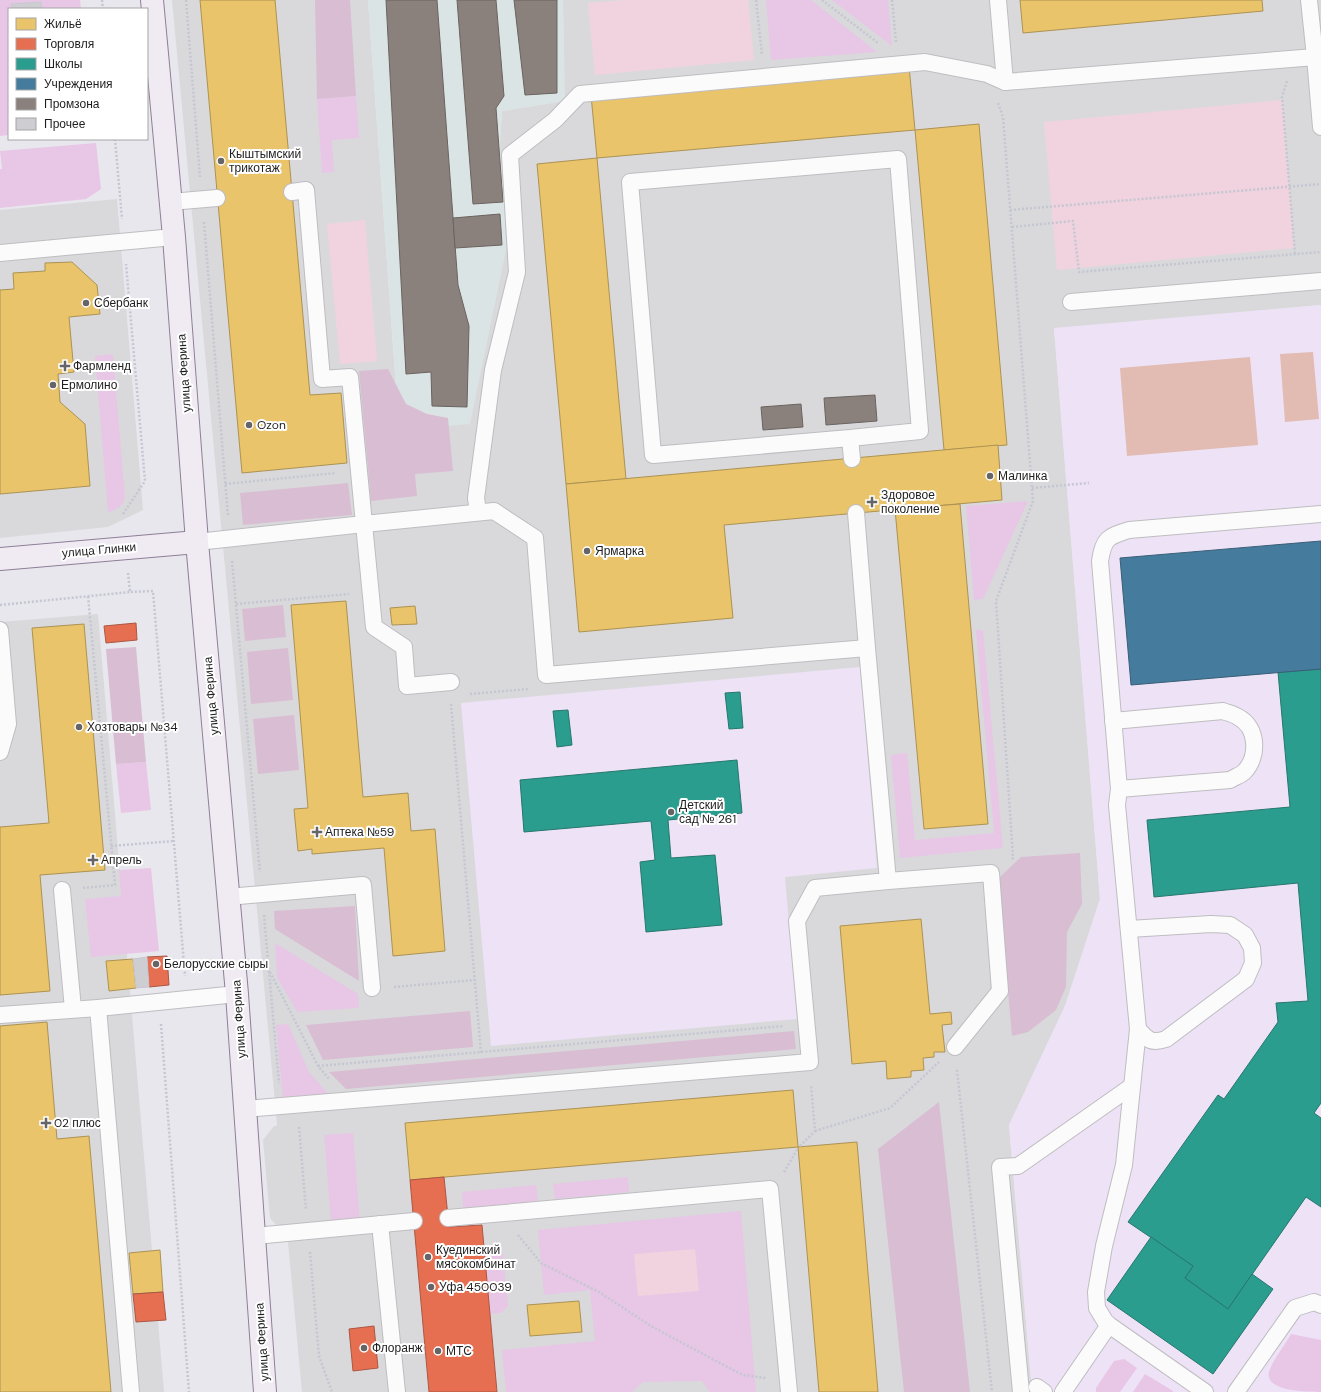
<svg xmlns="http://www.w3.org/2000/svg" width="1321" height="1392" font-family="'DM Sans',sans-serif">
<rect width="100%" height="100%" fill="#e8e7ed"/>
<g fill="#d9d9dc">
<path d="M 172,0 L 368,0 L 399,429 L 500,143 L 502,111 L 564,101 L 563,0 L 1321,0 L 1321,305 L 1054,329 L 1100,899 L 1065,1006 L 1009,1125 L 1032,1392 L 302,1392 Z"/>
<path d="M 117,199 L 143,510 L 108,527 L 0,538 L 0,210 Z"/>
<path d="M 98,614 L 164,1392 L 0,1392 L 0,622 Z"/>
</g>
<path fill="#dbe4e4" d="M 368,0 L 563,0 L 565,101 L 502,111 L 500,143 L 507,245 L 470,424 L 399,430 Z"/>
<g fill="#eee2f6">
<path d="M 1321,305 L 1321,1392 L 1032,1392 L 1009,1125 L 1065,1006 L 1100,899 L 1054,328 Z"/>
<path d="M 860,667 L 877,868 L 785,877 L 797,1019 L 491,1046 L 461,703 Z"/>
</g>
<g fill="#e8c6e6">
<path d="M 0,0 L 80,0 L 81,9 L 42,9 L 41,2 L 11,4 L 12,9 L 9,9 L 9,135 L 0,136 Z"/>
<path d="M 766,0 L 811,0 L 877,52 L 771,60 Z"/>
<path d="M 832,0 L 888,0 L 892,46 Z"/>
<path d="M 356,96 L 359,138 L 332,140 L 334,172 L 322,173 L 317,99 Z"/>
<path d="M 96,143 L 101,189 L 86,199 L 0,208 L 0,169 L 2,169 L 0,151 Z"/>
<path d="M 113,354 L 125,497 C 123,506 117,510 108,512 L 95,356 Z"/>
<path d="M 1028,501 L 983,599 L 974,600 L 966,506 Z"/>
<path d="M 976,630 L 983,630 L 1003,848 L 900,858 L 891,755 L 907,753 L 915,840 L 994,833 Z"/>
<path d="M 146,762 L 151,810 L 121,813 L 116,764 Z"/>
<path d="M 151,868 L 159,951 L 91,957 L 85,899 L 121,896 L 119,870 Z"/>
<path d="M 275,943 L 358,994 L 359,1008 L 297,1012 L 277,977 Z"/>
<path d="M 288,1024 L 309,1072 L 330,1096 L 283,1100 L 276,1025 Z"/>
<path d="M 353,1133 L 360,1223 L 331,1225 L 324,1135 Z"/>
<path d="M 628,1177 L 629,1192 L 555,1199 L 553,1184 Z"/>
<path d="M 536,1185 L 538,1201 L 463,1208 L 462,1192 Z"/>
<path d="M 741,1211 L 756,1392 L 710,1392 L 702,1381 L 643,1382 L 632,1392 L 506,1392 L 502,1350 L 595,1341 L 590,1290 L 544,1295 L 538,1230 Z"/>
<path d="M 495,1248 L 503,1254 L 508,1306 L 501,1313 L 490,1314 L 484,1249 Z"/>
<path d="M 1291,1334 L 1321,1340 L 1321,1392 C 1308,1392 1260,1392 1270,1369 C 1275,1357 1285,1345 1291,1334 Z"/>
<path d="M 1124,1359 L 1137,1368 L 1120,1392 L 1096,1392 L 1096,1388 L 1114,1361 Z"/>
<path d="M 1145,1374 L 1173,1391 L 1173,1392 L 1133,1392 Z"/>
</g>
<g fill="#d9bdd3">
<path d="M 315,0 L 350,0 L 356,96 L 317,99 Z"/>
<path d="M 388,369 L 406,404 L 427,414 L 448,418 L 453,471 L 415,474 L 417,496 L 371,501 L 359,371 Z"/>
<path d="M 348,483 L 352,515 L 243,525 L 240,493 Z"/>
<path d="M 283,605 L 286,637 L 245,641 L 242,609 Z"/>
<path d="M 136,647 L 146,762 L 116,764 L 106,649 Z"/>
<path d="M 288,648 L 293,700 L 251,704 L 247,652 Z"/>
<path d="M 294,715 L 299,770 L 258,774 L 253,719 Z"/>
<path d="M 1080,853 L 1082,904 L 1067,932 L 1066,987 L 1056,1010 L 1028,1032 L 1012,1036 L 998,879 L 1021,857 Z"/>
<path d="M 355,906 L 359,981 L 275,929 L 274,911 Z"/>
<path d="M 470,1011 L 473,1047 L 323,1060 L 306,1025 Z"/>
<path d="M 794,1031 L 796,1049 L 346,1089 L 329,1072 Z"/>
<path d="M 939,1102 L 970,1392 L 904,1392 L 878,1149 Z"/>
</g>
<g fill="#f1d3df">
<path d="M 625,0 L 748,0 L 754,60 L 595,75 L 588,3 Z"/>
<path d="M 1282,100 L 1294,248 L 1057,270 L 1044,122 Z"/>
<path d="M 365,220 L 377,361 L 340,364 L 327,224 Z"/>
<path d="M 695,1249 L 699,1291 L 638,1296 L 634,1254 Z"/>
</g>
<g fill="#e2bbb3">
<path d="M 1313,352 L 1319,419 L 1285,422 L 1280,354 Z"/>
<path d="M 1250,357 L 1258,445 L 1127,456 L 1120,368 Z"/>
</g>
<g fill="#d9d9db">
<path d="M 899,0 L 968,0 L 971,39 L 903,45 Z"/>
<path d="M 1062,500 L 1068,530 L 1070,556 L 1071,687 L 1059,765 L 1016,769 L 1012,645 L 1025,566 L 1039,502 Z"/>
<path d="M 843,524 L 853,634 L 740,644 L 730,534 Z"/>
<path d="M 323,1121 L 331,1225 L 280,1229 L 270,1218 L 263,1140 L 274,1126 Z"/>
<path d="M 410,1236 L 426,1392 L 409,1392 L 392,1237 Z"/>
</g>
<g fill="#e9c46a" stroke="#ac9253">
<path d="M 200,0 L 275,0 L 310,395 L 341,393 L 347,463 L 242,473 Z"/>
<path d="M 1020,0 L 1262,0 L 1263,11 L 1023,33 Z"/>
<path d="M 909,66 L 915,130 L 597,158 L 591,95 Z"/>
<path d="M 979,124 L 1007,445 L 944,450 L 915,130 Z"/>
<path d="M 597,158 L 626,479 L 566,484 L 537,164 Z"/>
<path d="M 72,262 L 97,285 L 100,314 L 69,317 L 74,372 L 58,374 L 60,402 L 85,424 L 90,486 L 0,494 L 0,290 L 14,289 L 13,273 L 45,271 L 45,263 Z"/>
<path d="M 998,445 L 1002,500 L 724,525 L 733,618 L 579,632 L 566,484 Z"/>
<path d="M 960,504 L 988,824 L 924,829 L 895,509 Z"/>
<path d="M 346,601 L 363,797 L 408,793 L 411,831 L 435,829 L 445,951 L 393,956 L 384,848 L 312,854 L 312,849 L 298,851 L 294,809 L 308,808 L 291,605 Z"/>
<path d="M 415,606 L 417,624 L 392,625 L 390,608 Z"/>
<path d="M 84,624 L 105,870 L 40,875 L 50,991 L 0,995 L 0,827 L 49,823 L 32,628 Z"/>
<path d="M 921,919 L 930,1014 L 951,1012 L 952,1024 L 942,1025 L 945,1052 L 934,1052 L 934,1057 L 923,1058 L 924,1070 L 911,1071 L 911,1077 L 887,1079 L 886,1061 L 852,1064 L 840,926 Z"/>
<path d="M 133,959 L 136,988 L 109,991 L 106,961 Z"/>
<path d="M 47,1022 L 57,1139 L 89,1136 L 111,1392 L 0,1392 L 0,1026 Z"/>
<path d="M 793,1090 L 798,1147 L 410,1180 L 405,1123 Z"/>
<path d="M 857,1142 L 878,1392 L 819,1392 L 798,1147 Z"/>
<path d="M 160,1250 L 163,1292 L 133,1294 L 129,1253 Z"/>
<path d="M 579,1301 L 582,1332 L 530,1336 L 527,1305 Z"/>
</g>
<g fill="#e76f51" stroke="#ab5742">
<path d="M 136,623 L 137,640 L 106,643 L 104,626 Z"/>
<path d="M 167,956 L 169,985 L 149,987 L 147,957 Z"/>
<path d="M 444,1177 L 449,1227 L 482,1225 L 497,1392 L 429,1392 L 410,1180 Z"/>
<path d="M 163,1292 L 166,1320 L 136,1322 L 133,1294 Z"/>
<path d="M 374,1326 L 378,1368 L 353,1371 L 349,1329 Z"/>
</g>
<g fill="#2a9d8f" stroke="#26776d">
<path d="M 1321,669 L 1321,1103 L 1314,1113 L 1321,1118 L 1321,1207 L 1306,1197 L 1228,1309 L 1185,1278 L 1193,1266 L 1128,1222 L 1218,1095 L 1224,1099 L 1278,1022 L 1276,1003 L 1308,1001 L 1298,883 L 1154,897 L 1147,820 L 1290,807 L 1278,672 Z"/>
<path d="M 740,692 L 743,728 L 729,729 L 725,693 Z"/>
<path d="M 568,710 L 572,745 L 557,747 L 553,711 Z"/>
<path d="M 737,760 L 742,813 L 668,820 L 671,858 L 715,855 L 722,925 L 646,932 L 640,862 L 655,860 L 651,821 L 524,832 L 520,780 Z"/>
<path d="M 1151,1237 L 1193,1266 L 1185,1278 L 1228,1309 L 1252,1274 L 1273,1289 L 1213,1374 L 1107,1300 Z"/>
</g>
<path fill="#457b9d" stroke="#395f77" d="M 1321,541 L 1321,669 L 1131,685 L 1120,558 Z"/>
<g fill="#8a817c" stroke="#6a6360">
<path d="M 386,0 L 437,0 L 458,285 L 469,326 L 467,407 L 432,406 L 431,372 L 406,374 Z"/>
<path d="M 457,0 L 496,0 L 504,96 L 496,108 L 503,202 L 473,204 Z"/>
<path d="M 514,0 L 557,0 L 557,93 L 525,95 Z"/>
<path d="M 500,214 L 502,245 L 455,248 L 453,218 Z"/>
<path d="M 875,395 L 877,421 L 826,425 L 824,398 Z"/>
<path d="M 801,404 L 803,427 L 763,430 L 761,407 Z"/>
</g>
<g fill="#cdcdd2" stroke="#c9c8d0">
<path d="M 41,2 L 42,9 L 12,9 L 11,4 Z"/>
<path d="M 147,957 L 149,987 L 136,988 L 133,959 Z"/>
</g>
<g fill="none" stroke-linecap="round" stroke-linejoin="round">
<g stroke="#bebdc0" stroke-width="18">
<g id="lane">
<path d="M 998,0 L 1005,82 L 1315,57 L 1309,0"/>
<path d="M 1315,57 L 1321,127"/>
<path d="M 170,202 L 217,198"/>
<path d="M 0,253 L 174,237"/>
<path d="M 1071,302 L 1321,281"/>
<path d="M 850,438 L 920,431 L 898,159 L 630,182 L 653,455 L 850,438 L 852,459"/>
<path d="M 478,512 L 476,498 L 493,370 L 517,272 L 510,155 L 555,120 L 580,94 L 925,62 L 987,74 L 1005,82"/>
<path d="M 197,542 L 364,524 L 350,377 L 322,379 L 306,190 L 292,192"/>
<path d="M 0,630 L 8,724 L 0,752"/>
<path d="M 451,682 L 407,686 L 404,647 L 374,627 L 364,524 L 494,511 L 535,538 L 546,675 L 867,648"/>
<path d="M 1113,721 L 1223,711 C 1228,713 1234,714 1238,717 C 1258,727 1259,757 1244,772 C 1241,775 1235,777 1230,780 L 1119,789"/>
<path d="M 888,881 L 991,873 L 1000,991 L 955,1047"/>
<path d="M 62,890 L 73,1009"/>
<path d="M 228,897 L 363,885 L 372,988"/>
<path d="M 1129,929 L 1211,924 L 1230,925 L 1245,935 L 1252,948 L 1253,963 L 1246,979 L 1166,1039 C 1151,1044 1148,1040 1138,1029"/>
<path d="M 98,1008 L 131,1392"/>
<path d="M 0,1015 L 98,1008 L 237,994"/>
<path d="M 245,1109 L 810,1062 L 797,921 L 815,888 L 888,881 L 867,648 L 856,513"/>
<path d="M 448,1218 L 770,1189 L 789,1392"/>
<path d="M 380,1224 L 397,1392"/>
<path d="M 255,1236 L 414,1221"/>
<path d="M 1037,1387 L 1044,1392"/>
<path d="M 1021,1392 L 1000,1167 L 1018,1166 L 1132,1086"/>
<path d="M 1063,1392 L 1109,1325"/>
<path d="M 1205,1392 L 1109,1325 L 1105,1321 L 1097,1308 L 1096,1292 L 1104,1246 L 1124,1165 L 1138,1029 L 1117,805 L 1119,789 L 1100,561 C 1104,538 1107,537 1129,530 L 1321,514"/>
<path d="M 1236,1392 L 1295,1308 L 1314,1302 L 1321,1305"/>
</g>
</g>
<g stroke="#8e7f97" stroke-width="24">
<g id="secondary">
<path d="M 152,0 L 174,237 L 197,542 L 237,994 L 265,1392"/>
<path d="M 0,559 L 197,542"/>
</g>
</g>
<g stroke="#c4c7d2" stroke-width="2.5" stroke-dasharray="2 2" stroke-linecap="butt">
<path d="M 102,0 L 103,9"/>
<path d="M 186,0 L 200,177"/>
<path d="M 756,0 L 762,55"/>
<path d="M 822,0 L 878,43"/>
<path d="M 892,0 L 896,42"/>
<path d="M 1287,81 L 1282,97 L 1295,254"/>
<path d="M 998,103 L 1003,117 L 1033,501 L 996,601 L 1013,858 L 1010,860"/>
<path d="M 115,139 L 122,219"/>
<path d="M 1010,210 L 1321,184"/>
<path d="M 204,222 L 228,516"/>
<path d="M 1012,227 L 1073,221 L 1079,272 L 1321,252"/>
<path d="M 225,484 L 336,473"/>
<path d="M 1032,488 L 1089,483"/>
<path d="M 123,514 L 145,481 L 126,264"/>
<path d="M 232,561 L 260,872"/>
<path d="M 128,573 L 130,592 L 153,591 L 185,976"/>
<path d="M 236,604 L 349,594"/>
<path d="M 0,605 L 130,592"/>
<path d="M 470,694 L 529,689"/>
<path d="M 451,704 L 481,1053"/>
<path d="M 111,846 L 174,841"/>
<path d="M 83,888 L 115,885 L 88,596"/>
<path d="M 264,915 L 279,1083"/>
<path d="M 270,972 L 318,1066 L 329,1079"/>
<path d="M 394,987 L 475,980"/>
<path d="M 161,1024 L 189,1392"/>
<path d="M 318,1066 L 784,1026"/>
<path d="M 957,1070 L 992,1392"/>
<path d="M 299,1127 L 306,1210"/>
<path d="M 815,1131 L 890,1108 L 939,1062"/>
<path d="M 800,1146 L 815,1131 L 811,1085"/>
<path d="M 784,1172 L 797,1150"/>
<path d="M 518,1235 L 541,1263 L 599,1292 L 651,1326 L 716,1361 L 743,1375 L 766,1378"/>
<path d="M 310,1252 L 319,1356 L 332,1392"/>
</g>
<use href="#lane" stroke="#fcfbfc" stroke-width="16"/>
<use href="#secondary" stroke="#f0eaf3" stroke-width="22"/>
</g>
<g fill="#656466" stroke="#fff" stroke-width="1.5">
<circle cx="221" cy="161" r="4"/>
<circle cx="86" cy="303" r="4"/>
<path d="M63 360h4v4h4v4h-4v4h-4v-4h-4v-4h4z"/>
<circle cx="53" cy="385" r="4"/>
<circle cx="249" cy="425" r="4"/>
<circle cx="990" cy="476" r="4"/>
<path d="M870 496h4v4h4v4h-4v4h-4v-4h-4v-4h4z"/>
<circle cx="587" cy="551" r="4"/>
<circle cx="79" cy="727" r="4"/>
<circle cx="671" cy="812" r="4"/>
<path d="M315 826h4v4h4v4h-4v4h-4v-4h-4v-4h4z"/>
<path d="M91 854h4v4h4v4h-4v4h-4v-4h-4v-4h4z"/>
<circle cx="156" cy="964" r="4"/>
<path d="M44 1117h4v4h4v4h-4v4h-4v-4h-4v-4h4z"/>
<circle cx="428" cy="1257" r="4"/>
<circle cx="431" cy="1287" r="4"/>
<circle cx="364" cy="1348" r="4"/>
<circle cx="438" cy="1351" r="4"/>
</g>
<g text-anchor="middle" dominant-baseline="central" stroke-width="4" stroke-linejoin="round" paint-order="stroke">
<g font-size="12" fill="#1e1e1e" stroke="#fff" text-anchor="start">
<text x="229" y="154">Кыштымский<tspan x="229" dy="14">трикотаж</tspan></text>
<text x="94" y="303">Сбербанк</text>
<text x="73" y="366">Фармленд</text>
<text x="61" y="385">Ермолино</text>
<text x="257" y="425">Ozon</text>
<text x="998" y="476">Малинка</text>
<text x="881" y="495">Здоровое<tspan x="881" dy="14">поколение</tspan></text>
<text x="595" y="551">Ярмарка</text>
<text x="87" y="727">Хозтовары №34</text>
<text x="679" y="805">Детский<tspan x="679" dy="14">сад № 261</tspan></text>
<text x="325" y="832">Аптека №59</text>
<text x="101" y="860">Апрель</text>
<text x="164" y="964">Белорусские сыры</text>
<text x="54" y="1123">02 плюс</text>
<text x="436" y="1250">Куединский<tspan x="436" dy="14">мясокомбинат</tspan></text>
<text x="439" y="1287">Уфа 450039</text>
<text x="372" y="1348">Флоранж</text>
<text x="446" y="1351">МТС</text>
</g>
<g font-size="12" fill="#1e1e1e" stroke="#fff">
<text transform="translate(184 373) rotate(-94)">улица Ферина</text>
<text transform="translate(99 550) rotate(-5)">улица Глинки</text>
<text transform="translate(211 696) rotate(-95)">улица Ферина</text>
<text transform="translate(239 1019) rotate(-94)">улица Ферина</text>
<text transform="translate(262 1342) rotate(-94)">улица Ферина</text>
</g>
</g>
<rect x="8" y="8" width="140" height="132" fill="#ffffff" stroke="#a5a5a5"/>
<rect x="16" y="18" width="20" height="12" fill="#e9c46a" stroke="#a5a5a5"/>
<text x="44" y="28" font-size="12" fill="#1e1e1e">Жильё</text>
<rect x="16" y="38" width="20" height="12" fill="#e76f51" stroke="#a5a5a5"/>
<text x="44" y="48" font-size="12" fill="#1e1e1e">Торговля</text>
<rect x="16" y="58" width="20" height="12" fill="#2a9d8f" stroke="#a5a5a5"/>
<text x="44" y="68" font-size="12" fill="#1e1e1e">Школы</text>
<rect x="16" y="78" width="20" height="12" fill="#457b9d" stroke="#a5a5a5"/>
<text x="44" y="88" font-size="12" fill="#1e1e1e">Учреждения</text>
<rect x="16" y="98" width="20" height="12" fill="#8a817c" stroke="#a5a5a5"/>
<text x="44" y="108" font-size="12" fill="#1e1e1e">Промзона</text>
<rect x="16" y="118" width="20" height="12" fill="#cdcdd2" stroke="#a5a5a5"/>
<text x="44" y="128" font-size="12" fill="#1e1e1e">Прочее</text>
</svg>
